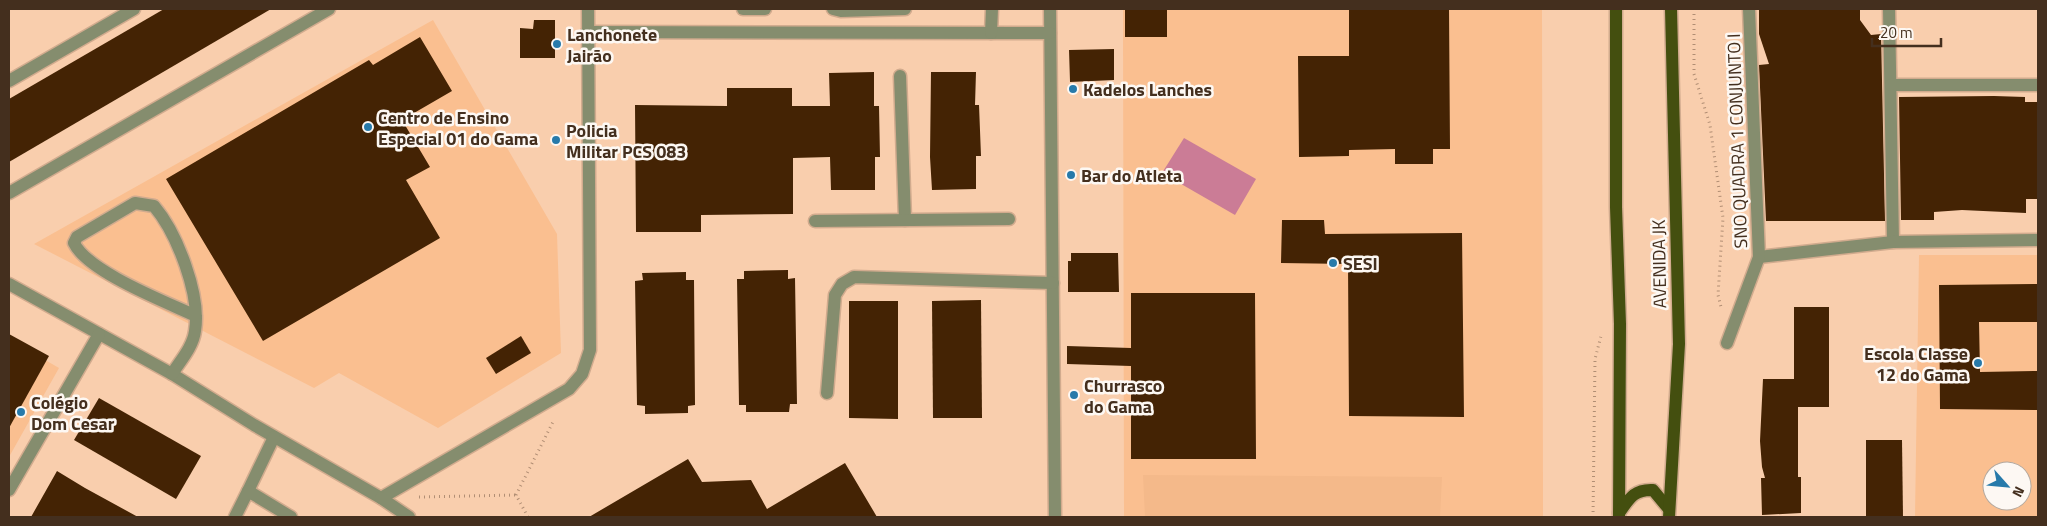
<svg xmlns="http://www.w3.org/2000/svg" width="2047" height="526" font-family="'Titillium Web',sans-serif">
<rect width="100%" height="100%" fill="#f9cead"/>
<g fill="#fabf90" fill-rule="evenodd">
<path d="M 1123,9 L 1542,9 L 1543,517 L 1124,517 Z"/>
<path d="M 433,20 L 557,234 L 561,353 L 438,428 L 339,373 L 314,388 L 34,244 Z"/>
<path d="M 1919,255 L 2038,255 L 2038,517 L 1915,517 ZM 1992,471 L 2022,471 L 2022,501 L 1992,501 Z"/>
<path d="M 9,339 L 59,368 L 9,457 Z"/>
</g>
<path fill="#f4b98a" d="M 1143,475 L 1442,477 L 1440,517 L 1145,517 Z"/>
<path fill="#cb7c96" d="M 1184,138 L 1256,179 L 1235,215 L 1162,173 Z"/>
<g fill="#442304">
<path d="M 164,9 L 271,9 L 9,162 L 9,99 Z"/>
<rect x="1125" y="9" width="42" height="28"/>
<path d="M 1349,9 L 1449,9 L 1450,149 L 1433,149 L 1433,164 L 1395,164 L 1395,149 L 1349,150 L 1349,156 L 1299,157 L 1298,56 L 1349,56 Z"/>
<path d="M 1759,9 L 1860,9 L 1860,20 L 1871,35 L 1881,34 L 1885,221 L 1766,221 L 1759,65 L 1769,64 L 1759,34 Z"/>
<path d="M 534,20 L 555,20 L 555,58 L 520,58 L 520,28 L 533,29 Z"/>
<path d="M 420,37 L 452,91 L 402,120 L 430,167 L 406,180 L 440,238 L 263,341 L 166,179 L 369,60 L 373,65 Z"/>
<path d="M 1114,49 L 1114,80 L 1070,82 L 1069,50 Z"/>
<path d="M 874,72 L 874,106 L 879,106 L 880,157 L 875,157 L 875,190 L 831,190 L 830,157 L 793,158 L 793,214 L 701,215 L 701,232 L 636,232 L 635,105 L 727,106 L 727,88 L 792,88 L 792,106 L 830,106 L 829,73 Z"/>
<path d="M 931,72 L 976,72 L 975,105 L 979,105 L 981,156 L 976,156 L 976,189 L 932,190 L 930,157 Z"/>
<path d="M 1994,96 L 2025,97 L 2025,102 L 2038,102 L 2038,199 L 2026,199 L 2026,213 L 1962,210 L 1934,212 L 1934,220 L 1901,220 L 1899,97 Z"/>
<path d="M 1282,220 L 1324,220 L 1325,234 L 1462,233 L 1464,417 L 1349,416 L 1348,264 L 1281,263 Z"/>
<path d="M 1071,253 L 1118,253 L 1119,292 L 1068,292 L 1068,261 L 1071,261 Z"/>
<path d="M 788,270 L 788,279 L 795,278 L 797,404 L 790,404 L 789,412 L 746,412 L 746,405 L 739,405 L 737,279 L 744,279 L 744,271 Z"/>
<path d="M 686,272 L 686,280 L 694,280 L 695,405 L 688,406 L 688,413 L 645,414 L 645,406 L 637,405 L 635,281 L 643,280 L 642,273 Z"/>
<path d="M 2038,284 L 2038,322 L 1979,322 L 1980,372 L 2038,371 L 2038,410 L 1940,409 L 1939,285 Z"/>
<path d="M 1131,293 L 1255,293 L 1256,459 L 1131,459 L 1131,366 L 1067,364 L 1067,346 L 1131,348 Z"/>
<path d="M 981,300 L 982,418 L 933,418 L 932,301 Z"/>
<path d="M 849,301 L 898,301 L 898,419 L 849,418 Z"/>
<path d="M 1794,307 L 1829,307 L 1829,407 L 1798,407 L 1798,477 L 1801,477 L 1801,513 L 1762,515 L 1761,478 L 1765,478 L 1762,467 L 1760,441 L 1763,379 L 1794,379 Z"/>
<path d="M 9,334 L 49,356 L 9,428 Z"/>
<path d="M 521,336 L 531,353 L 496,374 L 486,358 Z"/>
<path d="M 99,398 L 201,456 L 176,499 L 74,440 Z"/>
<path d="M 1866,440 L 1902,440 L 1903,517 L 1866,517 Z"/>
<path d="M 688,459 L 702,482 L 751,480 L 767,509 L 845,463 L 877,517 L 589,517 Z"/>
<path d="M 57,471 L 85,488 L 138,517 L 31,517 Z"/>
</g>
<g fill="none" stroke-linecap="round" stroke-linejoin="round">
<g stroke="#d1ab8e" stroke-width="15">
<g id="minor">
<path d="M 743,9 L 765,9"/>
<path d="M 833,9 L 841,11 L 905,9"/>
<path d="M 1050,9 L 1055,517"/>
<path d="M 1889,9 L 1893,242"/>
<path d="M 587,32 L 1050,33"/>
<path d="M 991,33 L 992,9"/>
<path d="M 900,76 L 905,220"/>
<path d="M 9,81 L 134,9"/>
<path d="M 1891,85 L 2038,85"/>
<path d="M 9,193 L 329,9"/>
<path d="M 815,221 L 1009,219"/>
<path d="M 1759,257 L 1893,242 L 2038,240"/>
<path d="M 9,284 L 172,374 L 254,425 L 381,498 L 569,389 L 582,374 L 590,350 L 588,9"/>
<path d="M 1727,343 L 1759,257 L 1749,9"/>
<path d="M 172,374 C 180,361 193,347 195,331 C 201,295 177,233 154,206 L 135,203 L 77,237 L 74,243 C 88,272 166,302 196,316"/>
<path d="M 827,393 L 835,295 L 842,284 L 854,277 L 1053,283"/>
<path d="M 9,490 L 99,334"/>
<path d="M 248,491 L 274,437"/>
<path d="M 381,498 L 409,517"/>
<path d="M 235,517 L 248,491 L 291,517"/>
</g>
</g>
<g stroke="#d1ab8e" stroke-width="15">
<g id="major">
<path d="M 1616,9 L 1616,207 L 1620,324 L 1619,517"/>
<path d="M 1619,513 C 1629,499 1634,489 1653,490 L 1668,508"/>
<path d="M 1669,517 L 1679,344 L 1671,9"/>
</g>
</g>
<g stroke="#b18e74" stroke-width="3" stroke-dasharray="1 4" stroke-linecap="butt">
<path d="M 1694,9 L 1694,74 L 1710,125 L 1723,218 L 1718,295 L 1721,307"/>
<path d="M 419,497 L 516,495"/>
<path d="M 528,517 L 516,495 L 554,420"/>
<path d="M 1593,517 L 1595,359 L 1601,336"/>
</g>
<use href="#minor" stroke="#858d6e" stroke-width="12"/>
<use href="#major" stroke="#444f0f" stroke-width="12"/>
</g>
<g fill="#277aaa" stroke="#fdf8f3" stroke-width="2">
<circle cx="557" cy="44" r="5"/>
<circle cx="1073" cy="89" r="5"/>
<circle cx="368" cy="127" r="5"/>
<circle cx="556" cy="140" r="5"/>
<circle cx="1071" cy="175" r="5"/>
<circle cx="1333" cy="263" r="5"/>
<circle cx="1978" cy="363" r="5"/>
<circle cx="1074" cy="395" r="5"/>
<circle cx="21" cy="412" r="5"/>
</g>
<g text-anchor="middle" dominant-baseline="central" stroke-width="5" stroke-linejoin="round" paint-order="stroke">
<g font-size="18" font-weight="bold" fill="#442f1e" stroke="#fdf8f3" text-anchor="start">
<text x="567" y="34">Lanchonete<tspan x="567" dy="21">Jairão</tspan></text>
<text x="1083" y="89">Kadelos Lanches</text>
<text x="378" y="117">Centro de Ensino<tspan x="378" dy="21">Especial 01 do Gama</tspan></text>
<text x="566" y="130">Policia<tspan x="566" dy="21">Militar PCS 083</tspan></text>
<text x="1081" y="175">Bar do Atleta</text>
<text x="1343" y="263">SESI</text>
<text x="1968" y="353" text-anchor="end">Escola Classe<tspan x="1968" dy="21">12 do Gama</tspan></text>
<text x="1084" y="385">Churrasco<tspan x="1084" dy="21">do Gama</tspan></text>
<text x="31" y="402">Colégio<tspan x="31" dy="21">Dom Cesar</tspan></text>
</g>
<g font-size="18" fill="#442f1e" stroke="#fdf8f3">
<text transform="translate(1737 141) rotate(-92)">SNO QUADRA 1 CONJUNTO I</text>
<text transform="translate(1659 264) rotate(-91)">AVENIDA JK</text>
</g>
</g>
<rect width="2047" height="526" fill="none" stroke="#442f1e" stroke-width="20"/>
<g transform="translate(2007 486) rotate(117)"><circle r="24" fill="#fdf8f3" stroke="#b3a89e"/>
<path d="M0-4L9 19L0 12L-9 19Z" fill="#277aaa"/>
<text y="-8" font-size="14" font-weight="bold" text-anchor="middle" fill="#442f1e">N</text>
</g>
<path d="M1872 38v8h69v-8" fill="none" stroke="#442f1e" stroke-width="2.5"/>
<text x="1880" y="38" font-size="15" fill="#442f1e" stroke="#fdf8f3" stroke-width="4" paint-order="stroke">20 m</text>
</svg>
